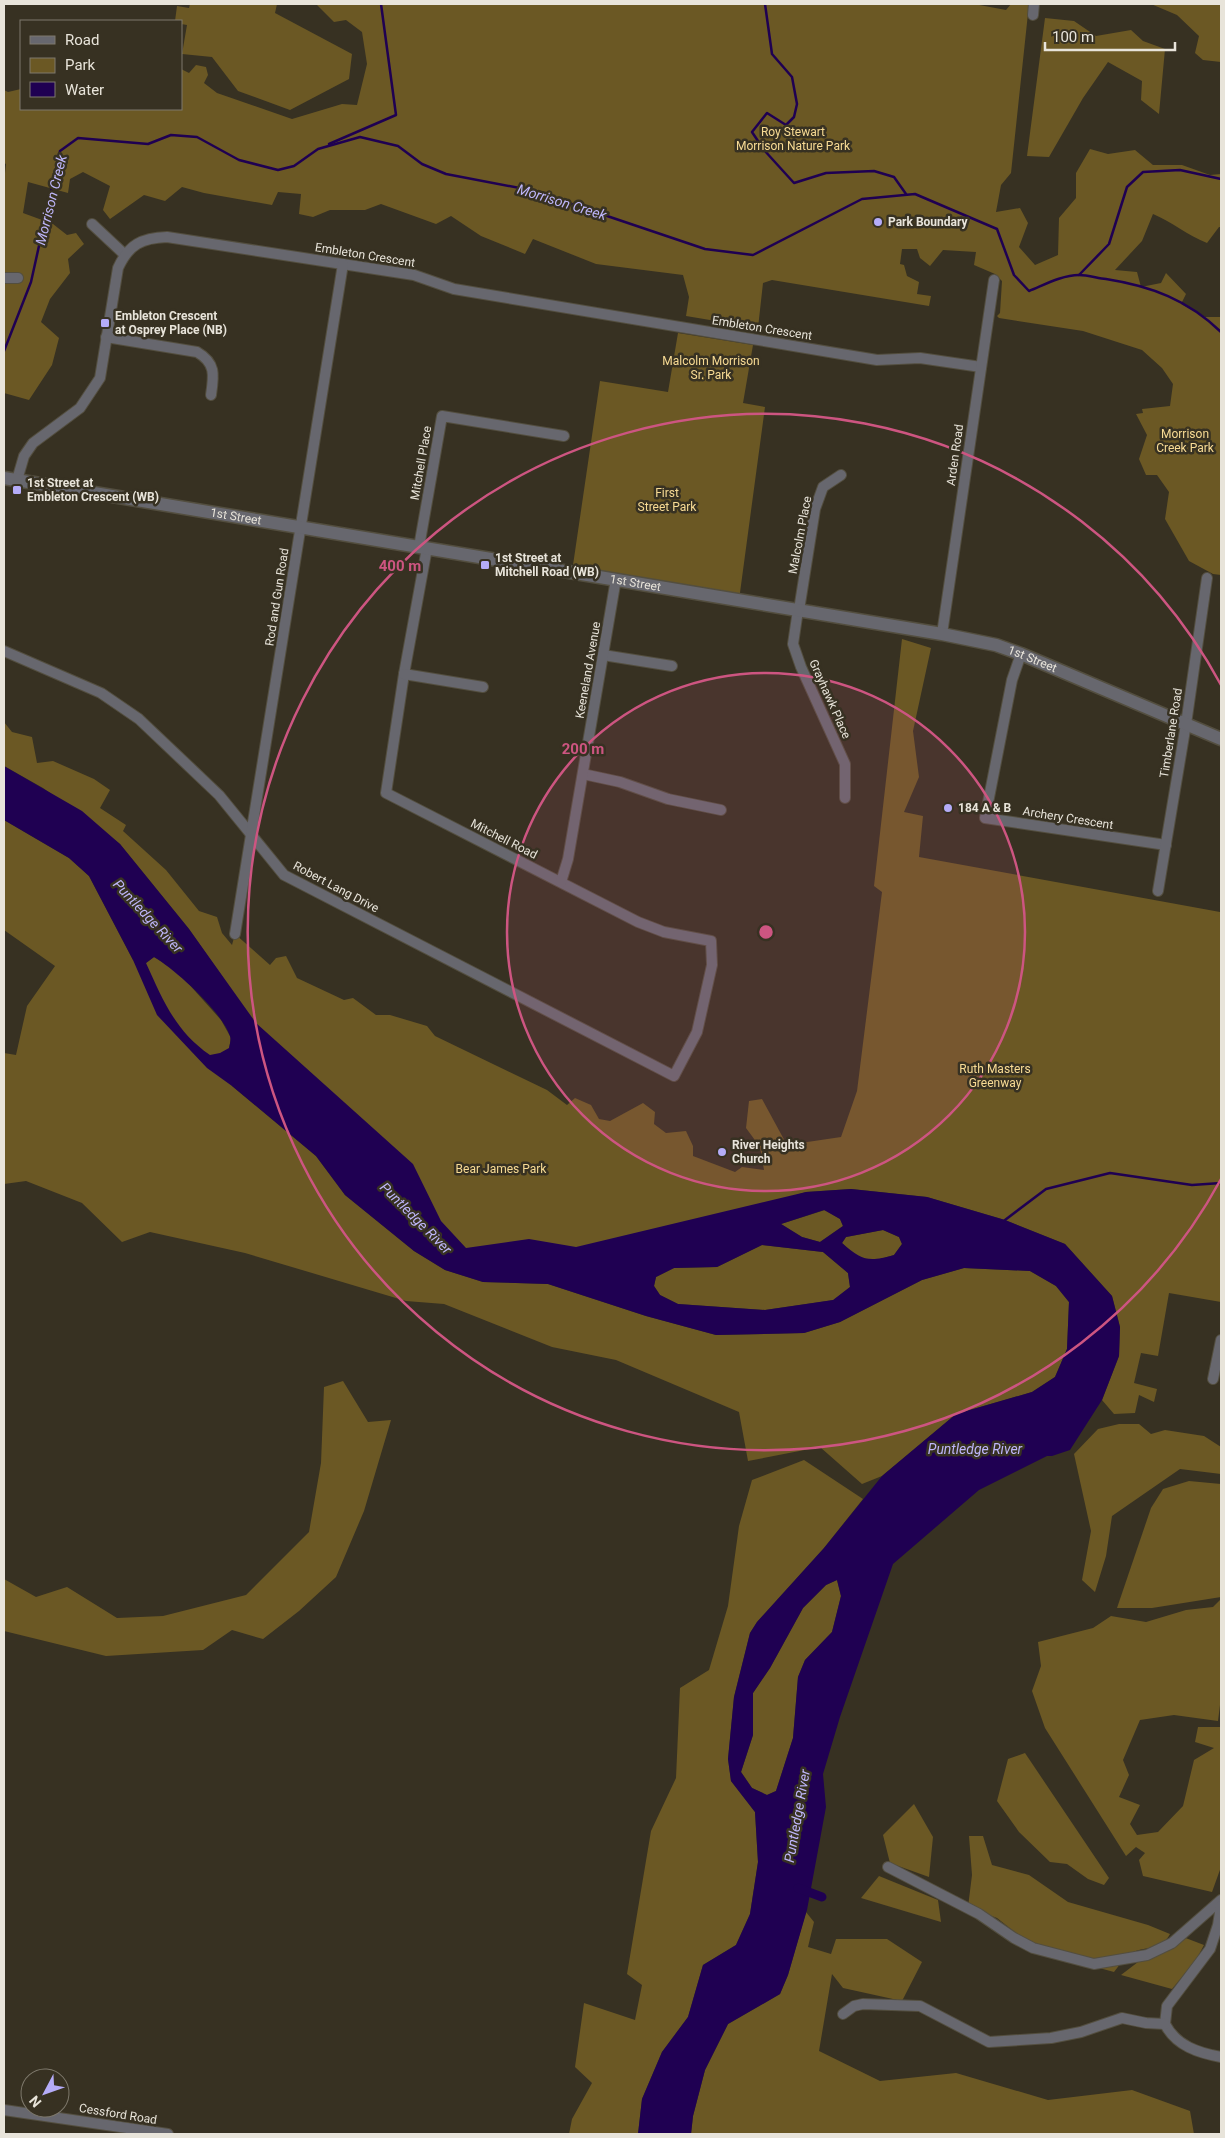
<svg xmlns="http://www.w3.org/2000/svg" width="1225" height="2138" font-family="Roboto,sans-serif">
<rect width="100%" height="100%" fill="#373122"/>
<g fill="#6b5824">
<path d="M 190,4 L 277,4 L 275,13 L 352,54 L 349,79 L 290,110 L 238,91 L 212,57 L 182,54 L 187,25 L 181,24 L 181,21 L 175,21 L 177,6 L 189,8 Z"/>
<path d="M 316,4 L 974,4 L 1006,10 L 1011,4 L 1029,4 L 1011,173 L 1001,185 L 996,212 L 1020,208 L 1028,223 L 1019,247 L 1035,265 L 1058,255 L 1059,218 L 1076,198 L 1076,173 L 1090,149 L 1108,154 L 1135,150 L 1153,165 L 1182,165 L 1210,175 L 1221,174 L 1221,227 L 1219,227 L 1207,243 C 1187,235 1172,222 1153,214 L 1142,241 L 1115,270 L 1137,272 L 1141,287 L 1161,283 L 1166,273 L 1186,294 L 1181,304 L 1205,317 L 1221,317 L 1221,575 L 1213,574 L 1189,561 L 1165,519 L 1169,492 L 1157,475 L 1146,475 L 1139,459 L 1147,435 L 1136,414 L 1143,413 L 1142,409 L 1170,406 L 1173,384 L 1162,368 L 1142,350 L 1083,331 L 999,318 L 997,316 L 1000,313 L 1002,281 L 995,274 L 974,265 L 976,252 L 943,250 L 930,266 L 920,258 L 917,249 L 902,249 L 900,264 L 904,265 L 907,276 L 919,282 L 917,294 L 931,296 L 929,306 L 772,280 L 763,283 L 758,328 L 686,316 L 689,297 L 683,275 L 596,264 L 533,239 L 525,254 L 481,236 L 451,216 L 436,224 L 381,204 L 365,210 L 330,210 L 313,217 L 299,214 L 301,194 L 278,192 L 272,205 L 204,193 L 182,187 L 165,201 L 144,195 L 110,219 L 103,210 L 110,186 L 83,172 L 70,179 L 68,193 L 28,182 L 23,213 L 53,224 L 67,235 L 76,233 L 84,244 L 68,259 L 70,273 L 50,299 L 41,322 L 59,338 L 52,365 L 29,400 L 4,393 L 4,182 L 6,164 L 4,163 L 4,90 L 8,92 L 21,89 L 21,109 L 181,109 L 181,69 L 189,73 L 196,65 L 206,67 L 208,75 L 204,83 L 217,93 L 292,119 L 342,104 L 357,105 L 367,64 L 362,32 L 346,20 L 334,22 Z"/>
<path d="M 1151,4 L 1220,4 L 1221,62 L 1203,60 L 1195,53 L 1199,36 L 1177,15 Z"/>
<path d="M 1045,18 L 1074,21 L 1096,36 L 1131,30 L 1143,41 L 1165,49 L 1159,114 L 1141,100 L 1142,81 L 1108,62 L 1083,98 L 1049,157 L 1027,156 Z"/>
<path d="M 678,333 L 753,345 L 743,403 L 765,407 L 739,600 L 572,572 L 600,381 L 668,392 Z"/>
<path d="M 902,639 L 931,648 L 913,731 L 919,777 L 904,812 L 923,816 L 919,857 L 1220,912 L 1221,908 L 1221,1302 L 1169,1293 L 1158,1356 L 1141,1353 L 1134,1383 L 1157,1389 L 1154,1402 L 1139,1395 L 1135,1413 L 1114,1414 L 1102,1400 L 1119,1356 L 1120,1327 L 1112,1296 L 1065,1244 L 1005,1220 L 927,1197 L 851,1189 L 806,1192 L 593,1257 L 479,1256 L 453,1245 L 223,987 L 224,979 L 189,929 L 120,844 L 43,788 L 4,766 L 4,722 L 12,732 L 32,737 L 37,763 L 53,761 L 94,779 L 110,790 L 100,808 L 126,825 L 123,831 L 166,870 L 199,911 L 217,917 L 222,933 L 232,945 L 235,934 L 270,965 L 276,958 L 286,956 L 297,978 L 344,1000 L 353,998 L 376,1015 L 390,1015 L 427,1026 L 435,1036 L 547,1090 L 567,1105 L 575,1098 L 591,1105 L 599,1119 L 610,1121 L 643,1103 L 655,1112 L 654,1124 L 666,1133 L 686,1131 L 693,1146 L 693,1156 L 735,1172 L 742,1167 L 764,1170 L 760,1147 L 746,1128 L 749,1101 L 762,1099 L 787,1145 L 841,1137 L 857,1091 L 882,892 L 874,886 Z"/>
<path d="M 4,820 L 69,858 L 89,876 L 133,960 L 146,963 L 154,957 L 178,972 L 221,1020 L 231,1038 L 229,1048 L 232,1086 L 316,1156 L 345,1195 L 414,1251 L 445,1270 L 483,1282 L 548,1284 L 646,1316 L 716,1335 L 804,1333 L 840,1322 L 922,1280 L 964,1268 L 1030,1271 L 1056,1286 L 1069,1302 L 1067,1349 L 1055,1377 L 1032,1392 L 956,1414 L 882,1476 L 862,1484 L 820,1447 L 748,1461 L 739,1412 L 616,1360 L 552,1347 L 444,1304 L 406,1301 L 245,1253 L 150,1232 L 122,1242 L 82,1203 L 26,1181 L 4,1184 L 4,1053 L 16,1055 L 27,1006 L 55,966 L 4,930 Z"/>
<path d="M 825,1210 L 840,1219 L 843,1226 L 820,1242 L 802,1237 L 781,1224 Z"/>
<path d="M 883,1230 L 899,1237 L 902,1244 L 894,1255 L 873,1261 L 856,1256 L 842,1243 L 846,1237 Z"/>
<path d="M 762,1245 L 823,1252 L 848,1273 L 850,1287 L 834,1300 L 765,1310 L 678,1304 L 660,1295 L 654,1286 L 656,1277 L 674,1268 L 717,1267 Z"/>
<path d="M 343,1381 L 368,1422 L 391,1420 L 364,1511 L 336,1577 L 299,1611 L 263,1639 L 232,1630 L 203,1650 L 106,1656 L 4,1631 L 4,1579 L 36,1597 L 67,1587 L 117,1618 L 163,1616 L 246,1595 L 309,1532 L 321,1463 L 324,1387 Z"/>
<path d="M 1119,1424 L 1139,1424 L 1151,1434 L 1165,1430 L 1204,1436 L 1221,1447 L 1221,1474 L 1180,1469 L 1112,1516 L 1106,1556 L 1095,1592 L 1082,1580 L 1091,1531 L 1074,1454 L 1098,1429 Z"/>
<path d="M 804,1460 L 863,1499 L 824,1548 L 757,1622 L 750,1633 L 734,1697 L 728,1759 L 731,1781 L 755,1812 L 758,1862 L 750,1914 L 736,1945 L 703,1965 L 688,2017 L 662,2052 L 642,2099 L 638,2134 L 569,2134 L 572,2119 L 592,2083 L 575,2067 L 584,2003 L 635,2020 L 642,1985 L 627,1974 L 651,1831 L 676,1778 L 680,1688 L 709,1670 L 728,1606 L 739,1526 L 752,1480 Z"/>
<path d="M 1189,1481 L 1221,1484 L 1221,1597 L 1152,1608 L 1117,1608 L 1151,1508 L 1163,1489 Z"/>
<path d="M 837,1580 L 841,1596 L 832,1632 L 805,1660 L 798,1677 L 793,1738 L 776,1791 L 767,1795 L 752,1788 L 741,1772 L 753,1735 L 753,1693 L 770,1668 L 803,1608 L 826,1585 Z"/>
<path d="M 1221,1599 L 1221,1697 L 1218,1721 L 1174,1715 L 1140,1720 L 1123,1760 L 1129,1775 L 1119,1797 L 1140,1805 L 1130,1824 L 1137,1835 L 1158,1832 L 1183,1806 L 1194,1760 L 1214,1748 L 1195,1742 L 1198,1727 L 1221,1727 L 1221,1867 L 1212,1892 L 1143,1876 L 1139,1860 L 1145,1853 L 1136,1847 L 1126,1856 L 1045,1728 L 1032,1691 L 1041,1666 L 1038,1642 L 1093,1628 L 1111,1616 L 1146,1622 L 1186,1610 L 1213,1607 Z"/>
<path d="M 1025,1753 L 1109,1878 L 1104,1885 L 1088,1879 L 1067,1864 L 1050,1862 L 1019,1832 L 997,1801 L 1008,1759 Z"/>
<path d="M 914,1804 L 933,1837 L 929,1877 L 890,1863 L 883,1835 Z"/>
<path d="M 969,1836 L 983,1836 L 992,1865 L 1029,1875 L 1068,1902 L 1148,1925 L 1170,1934 C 1162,1950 1147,1946 1133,1952 C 1126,1954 1119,1966 1114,1972 L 1055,1956 L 1016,1933 L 997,1918 L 968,1907 L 972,1875 Z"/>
<path d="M 879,1876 L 938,1900 L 941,1922 L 861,1898 Z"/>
<path d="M 806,1912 L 814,1922 L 808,1947 L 831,1954 L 836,1939 L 887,1939 L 922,1962 L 902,2001 L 843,1988 L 832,1974 L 819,2051 L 880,2081 L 956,2073 L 1048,2100 L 1132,2090 L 1190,2111 L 1194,2134 L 691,2134 L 693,2116 L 705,2070 L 728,2024 L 780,1994 L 788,1975 Z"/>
<path d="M 1183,1937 L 1204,1945 L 1196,1960 L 1172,1989 L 1121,1975 L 1138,1962 L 1170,1950 Z"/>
</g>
<path fill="#1f0052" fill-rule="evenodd" d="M 4,766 L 82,811 L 120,844 L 189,929 L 256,1023 L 413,1164 L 441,1221 L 466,1248 L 529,1239 L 576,1247 L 806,1192 L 851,1189 L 927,1197 L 1005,1220 L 1065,1244 L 1112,1296 L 1120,1327 L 1119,1356 L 1102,1400 L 1070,1450 L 1052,1456 L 1047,1456 L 979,1490 L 893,1564 L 840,1717 L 823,1774 L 826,1807 L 807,1910 L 788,1975 L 780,1994 L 728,2024 L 705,2070 L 693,2116 L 691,2134 L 638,2134 L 642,2099 L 662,2052 L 688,2017 L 703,1965 L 736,1945 L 750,1914 L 758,1862 L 755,1812 L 731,1781 L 728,1759 L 734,1697 L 750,1633 L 757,1622 L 824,1548 L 882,1476 L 956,1414 L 1032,1392 L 1055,1377 L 1067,1349 L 1069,1302 L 1056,1286 L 1030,1271 L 964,1268 L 922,1280 L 840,1322 L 804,1333 L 716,1335 L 646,1316 L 548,1284 L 483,1282 L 445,1270 L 414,1251 L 345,1195 L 316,1156 L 232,1086 L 207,1068 L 157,1015 L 133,960 L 89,876 L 69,858 L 4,820 ZM 154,957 C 176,970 222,1012 230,1036 C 231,1040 230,1044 229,1048 L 220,1053 L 210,1055 C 175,1031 163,1000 146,963 ZM 824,1210 L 840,1219 L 843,1226 L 820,1242 L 802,1237 L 781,1224 ZM 883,1230 L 899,1237 L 902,1244 L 894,1255 C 869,1262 862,1261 842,1243 L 846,1237 ZM 762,1245 L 823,1252 L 848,1273 L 850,1287 L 833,1300 L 765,1310 L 678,1304 L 660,1295 L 654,1286 L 656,1277 L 674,1268 L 717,1267 ZM 837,1580 L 841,1596 L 832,1632 L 805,1660 L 798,1677 L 793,1738 L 776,1791 L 767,1795 L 752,1788 L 741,1772 L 753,1735 L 753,1693 L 770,1668 L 803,1608 L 826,1585 Z"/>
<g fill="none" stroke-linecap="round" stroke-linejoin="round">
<g stroke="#1f0052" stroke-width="2.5">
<path d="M 765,4 L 772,54 L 792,77 L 797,104 L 794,117 L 786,125 L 767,113 L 752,132 L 764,150 L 794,183 L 826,173 L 874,171 L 894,177 L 906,194"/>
<path d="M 329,144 L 396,115 L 381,4"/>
<path d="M 1079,275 L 1109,244 L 1127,187 L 1143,172 L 1180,170 L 1221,179"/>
<path d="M 4,351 L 31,282 L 60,151 L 78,138 L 148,144 L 171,135 L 197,137 L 239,160 L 278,170 L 294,166 L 318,149 L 360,137 L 398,146 L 422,164 L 446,174 L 530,190 L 705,249 L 753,255 L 862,199 L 915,194 L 997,229 L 1014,275 L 1029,291 C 1044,285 1062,275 1079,275 C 1088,275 1097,278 1106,279 C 1151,286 1188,300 1221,332"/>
<path d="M 1005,1220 L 1046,1189 L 1110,1173 L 1192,1185 L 1221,1183"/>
</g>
<path stroke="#1f0052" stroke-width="9" d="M 798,1888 L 822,1897"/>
<g stroke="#534e3f" stroke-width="12">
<g id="minor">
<path d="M 1033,15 L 1034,4"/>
<path d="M 92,224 L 124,254"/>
<path d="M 4,278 L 18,278"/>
<path d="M 106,337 L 197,352 C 216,363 214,375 211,395"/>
<path d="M 17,480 L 24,456 L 33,443 L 80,408 L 100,378 L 118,268 C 129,244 142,238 167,237 L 414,275 L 454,289 L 877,360 L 920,358 L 981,367"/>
<path d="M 419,547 L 442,416 L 564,436"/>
<path d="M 798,610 L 793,644 L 801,667 L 845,764 L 845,798"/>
<path d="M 799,610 L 815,509 L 823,487 L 841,475"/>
<path d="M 942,634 L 994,280"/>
<path d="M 4,651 L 101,693 L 139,719 L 219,795 L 284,875 L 674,1076 L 697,1032 L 712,965 L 711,941 L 664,932 L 638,922 L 386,793 L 404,674 L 427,548"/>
<path d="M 1021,654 L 1012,680 L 985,818 L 1166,845"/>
<path d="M 603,655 L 672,666"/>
<path d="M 404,674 L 483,687"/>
<path d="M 583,774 L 620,782 L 668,799 L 721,810"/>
<path d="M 561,882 L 568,859 L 616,579"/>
<path d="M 1158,891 L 1186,724 L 1207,578"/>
<path d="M 235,934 L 343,264"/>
<path d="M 1213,1379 L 1221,1340"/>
<path d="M 888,1867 L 979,1914 L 1014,1938 L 1033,1948 L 1094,1964 L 1147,1955 L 1172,1943 L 1221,1900"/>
<path d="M 1221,1906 L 1218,1925 L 1210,1949 L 1167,2006 L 1165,2024 C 1176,2046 1199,2053 1221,2057"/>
<path d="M 843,2014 L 854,2006 L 863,2004 L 920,2006 L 989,2042 L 1051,2038 L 1081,2032 L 1122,2018 L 1146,2023 L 1165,2024"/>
<path d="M 4,2110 L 168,2134"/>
</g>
</g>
<g stroke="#534e3f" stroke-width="15">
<g id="tertiary">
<path id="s1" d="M 4,478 L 942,634 L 996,645 L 1021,654 L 1221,739"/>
</g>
</g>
<use href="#minor" stroke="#67676e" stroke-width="10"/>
<use href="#tertiary" stroke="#67676e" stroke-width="12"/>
</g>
<circle cx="766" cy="932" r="259" fill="#cd5581" fill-opacity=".12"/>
<g fill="none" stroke="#cd5581" stroke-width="2.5">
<circle cx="766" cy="932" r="259"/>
<path d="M1221 1179A518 518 0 1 1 1221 685"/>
</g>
<g fill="#b5acf8" stroke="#373122" stroke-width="2">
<circle cx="878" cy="222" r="5"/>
<rect x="100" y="318" width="10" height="10" rx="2.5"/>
<rect x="12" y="485" width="10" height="10" rx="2.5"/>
<rect x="480" y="560" width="10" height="10" rx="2.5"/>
<circle cx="948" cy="808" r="5"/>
<circle cx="722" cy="1152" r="5"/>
</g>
<g text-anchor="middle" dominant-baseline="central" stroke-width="5" stroke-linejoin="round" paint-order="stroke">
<g font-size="12" fill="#f8db94" stroke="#373122">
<text x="793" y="132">Roy Stewart<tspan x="793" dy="14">Morrison Nature Park</tspan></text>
<text x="711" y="361">Malcolm Morrison<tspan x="711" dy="14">Sr. Park</tspan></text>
<text x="1185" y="434">Morrison<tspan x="1185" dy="14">Creek Park</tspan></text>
<text x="667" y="493">First<tspan x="667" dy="14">Street Park</tspan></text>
<text x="995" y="1069">Ruth Masters<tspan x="995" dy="14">Greenway</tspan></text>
<text x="501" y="1169">Bear James Park</text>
</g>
<g font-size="12" font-weight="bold" fill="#e8e4da" stroke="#373122" text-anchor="start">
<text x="888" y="222">Park Boundary</text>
<text x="115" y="316">Embleton Crescent<tspan x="115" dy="14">at Osprey Place (NB)</tspan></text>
<text x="27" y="483">1st Street at<tspan x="27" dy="14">Embleton Crescent (WB)</tspan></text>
<text x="495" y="558">1st Street at<tspan x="495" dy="14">Mitchell Road (WB)</tspan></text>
<text x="958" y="808">184 A &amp; B</text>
<text x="732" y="1145">River Heights<tspan x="732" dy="14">Church</tspan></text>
</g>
<g font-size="12" fill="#e8e4da" stroke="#373122">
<text transform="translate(365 255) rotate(9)">Embleton Crescent</text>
<text transform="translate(762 328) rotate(9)">Embleton Crescent</text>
<text transform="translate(955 455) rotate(-82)">Arden Road</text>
<text transform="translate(421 463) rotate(-80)">Mitchell Place</text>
<text stroke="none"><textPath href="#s1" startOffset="235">1st Street</textPath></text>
<text transform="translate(800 535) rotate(-79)">Malcolm Place</text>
<text stroke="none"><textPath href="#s1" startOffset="640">1st Street</textPath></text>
<text transform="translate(277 597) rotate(-81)">Rod and Gun Road</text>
<text stroke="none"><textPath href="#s1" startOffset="1045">1st Street</textPath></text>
<text transform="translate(588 670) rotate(-80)">Keeneland Avenue</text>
<text transform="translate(830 699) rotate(66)">Grayhawk Place</text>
<text transform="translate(1171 733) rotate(-81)">Timberlane Road</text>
<text transform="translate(1068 818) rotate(9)">Archery Crescent</text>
<text transform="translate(504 839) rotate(27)">Mitchell Road</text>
<text transform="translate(336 887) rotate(28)">Robert Lang Drive</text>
<text transform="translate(118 2114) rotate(9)">Cessford Road</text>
</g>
<g font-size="14" font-style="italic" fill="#beb6fa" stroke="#373122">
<text transform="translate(51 200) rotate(-76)">Morrison Creek</text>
<text transform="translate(562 202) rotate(17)">Morrison Creek</text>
<text transform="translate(148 916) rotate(47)">Puntledge River</text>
<text transform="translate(416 1218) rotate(45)">Puntledge River</text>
<text x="975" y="1449">Puntledge River</text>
<text transform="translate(797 1816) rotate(-80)">Puntledge River</text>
</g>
</g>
<circle cx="766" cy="932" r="8" fill="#cd5581" stroke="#373122" stroke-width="2.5"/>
<g font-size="15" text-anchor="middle" font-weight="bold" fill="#cd5581" stroke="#373122" stroke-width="5" stroke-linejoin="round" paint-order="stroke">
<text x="400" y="571">400 m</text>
<text x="583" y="754">200 m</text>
</g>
<rect width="1225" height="2138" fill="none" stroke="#e8e4da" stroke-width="10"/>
<rect x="20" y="20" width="162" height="90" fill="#373122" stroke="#7e796c"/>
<rect x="30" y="36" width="25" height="8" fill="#67676e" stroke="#7e796c"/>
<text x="65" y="45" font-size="15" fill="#e8e4da">Road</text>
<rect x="30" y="58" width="25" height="15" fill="#6b5824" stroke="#7e796c"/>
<text x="65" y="70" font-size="15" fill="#e8e4da">Park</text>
<rect x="30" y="82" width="25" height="15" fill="#1f0052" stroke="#7e796c"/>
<text x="65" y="95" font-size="15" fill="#e8e4da">Water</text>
<g transform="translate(45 2093) rotate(229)"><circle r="24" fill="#373122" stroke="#7e796c"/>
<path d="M0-4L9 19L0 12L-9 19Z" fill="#b5acf8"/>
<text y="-8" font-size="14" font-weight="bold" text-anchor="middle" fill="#e8e4da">N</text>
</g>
<path d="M1045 42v8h130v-8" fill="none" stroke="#e8e4da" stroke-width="2.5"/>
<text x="1052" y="42" font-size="15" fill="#e8e4da" stroke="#373122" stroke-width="4" paint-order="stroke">100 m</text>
</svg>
